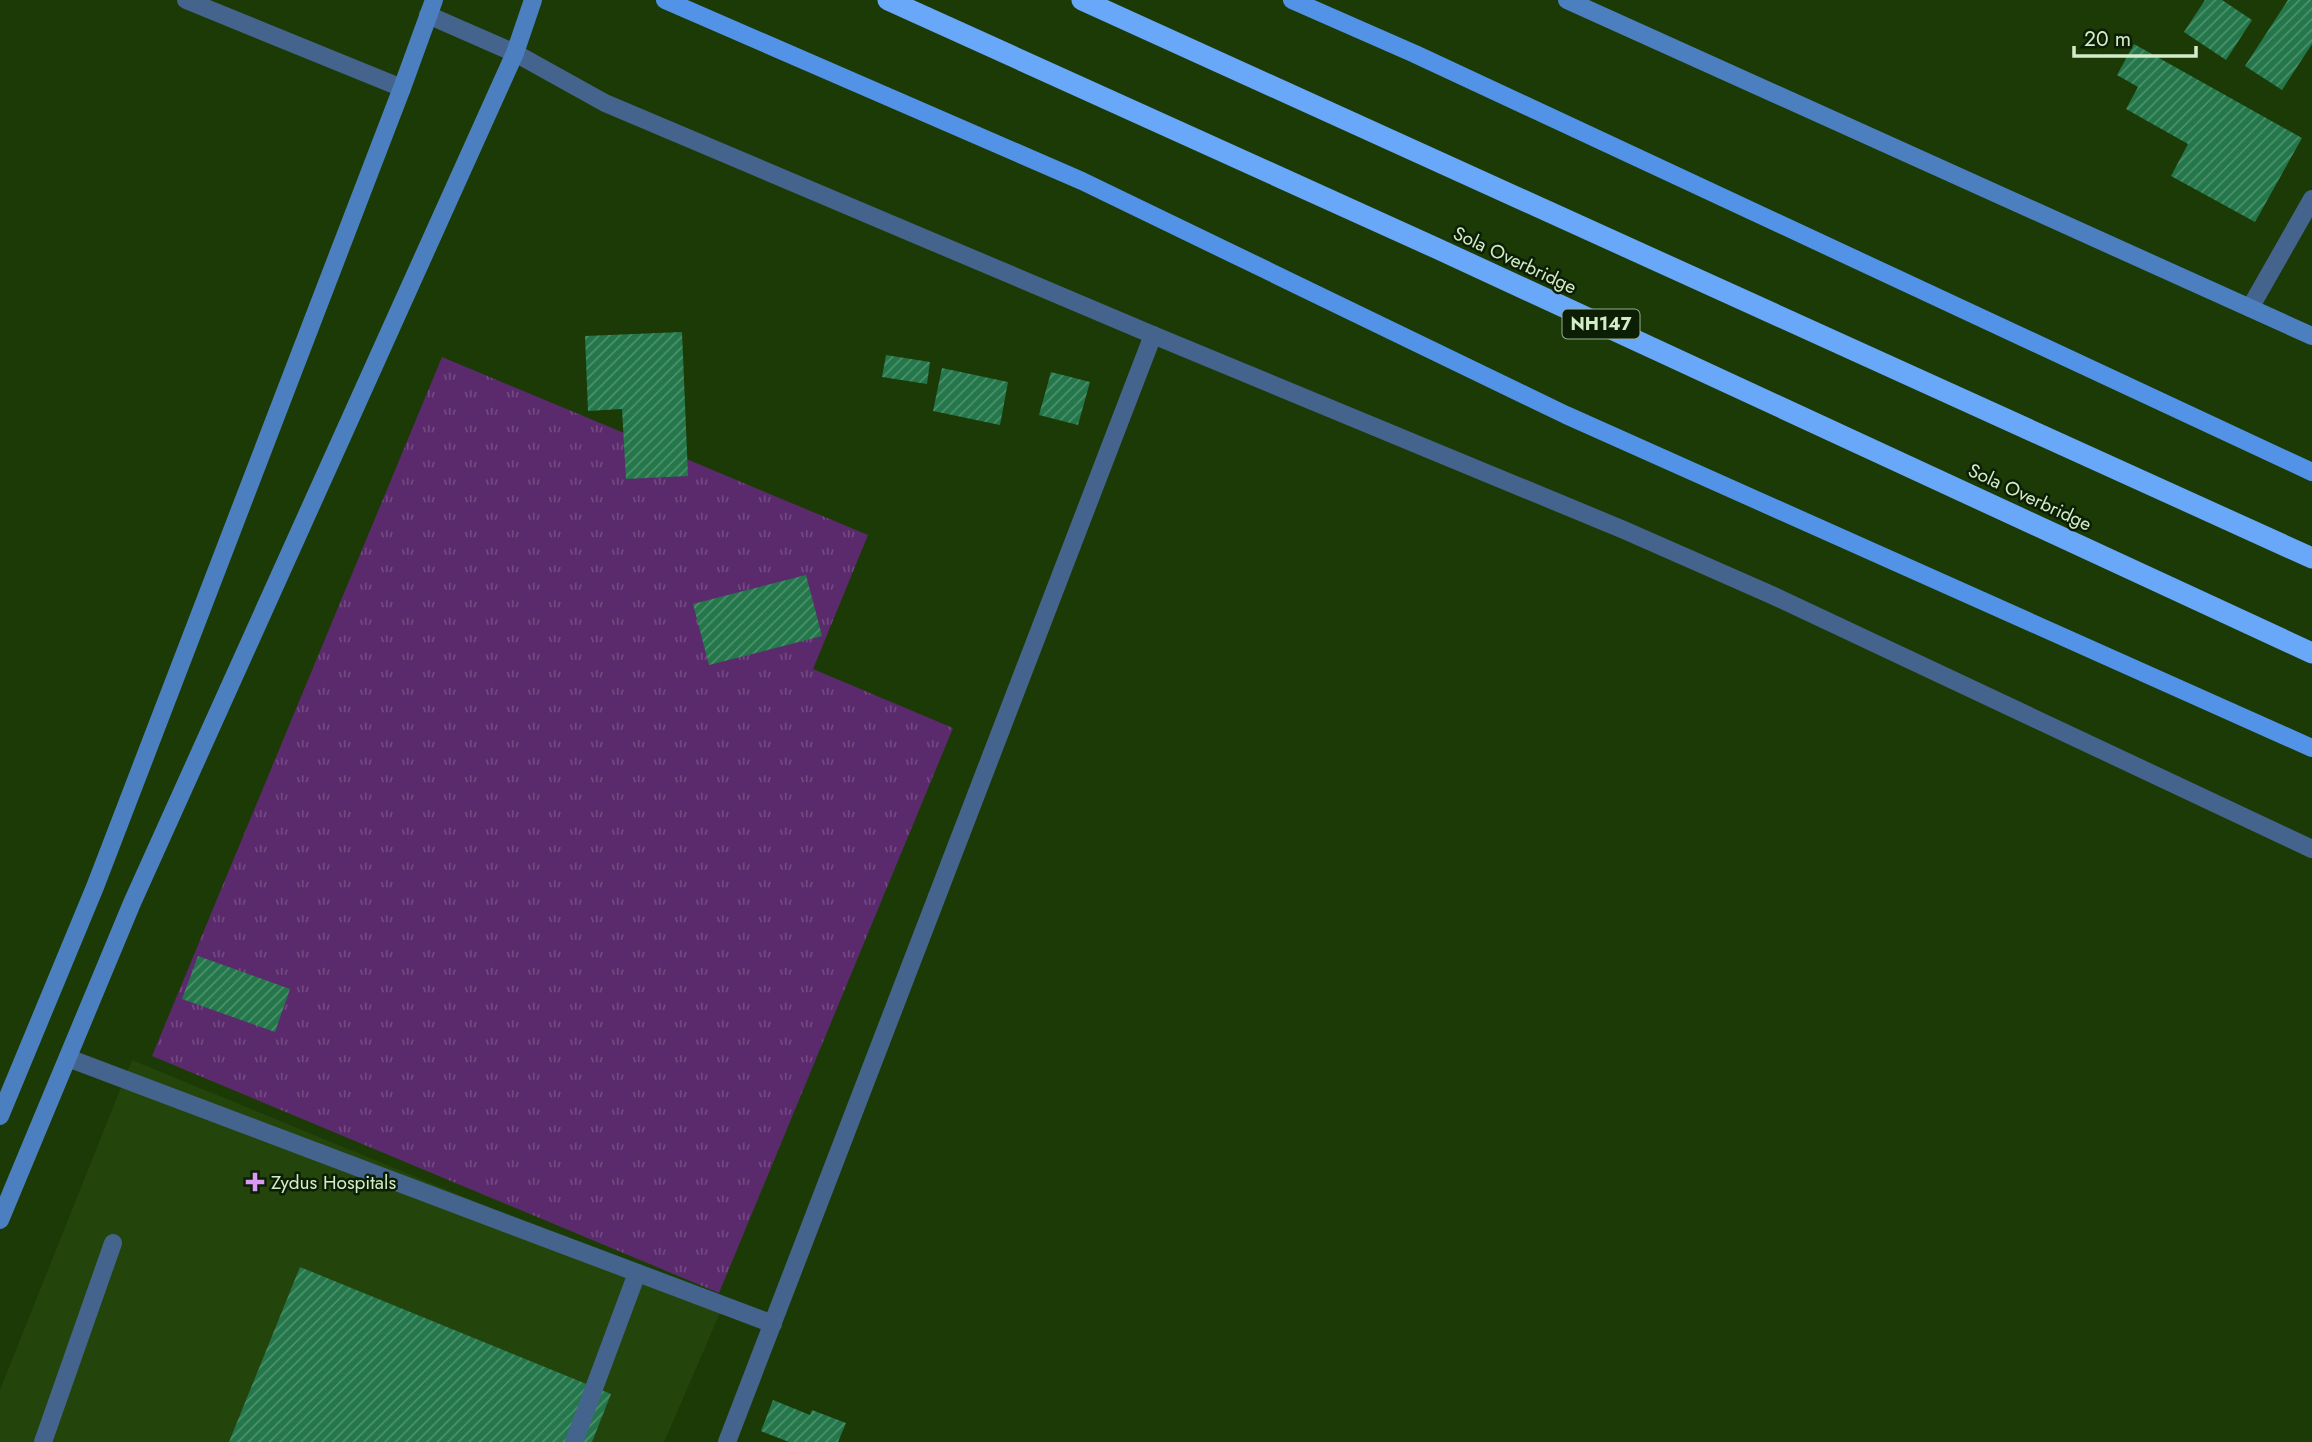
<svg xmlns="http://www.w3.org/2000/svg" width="2312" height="1442" font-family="Jost,sans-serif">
<defs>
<pattern id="grass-tufts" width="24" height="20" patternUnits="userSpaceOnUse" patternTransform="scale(1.75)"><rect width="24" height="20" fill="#5b2a6d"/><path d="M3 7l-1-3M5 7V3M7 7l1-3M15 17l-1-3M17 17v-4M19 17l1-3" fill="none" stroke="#724980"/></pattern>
<pattern id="building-hatch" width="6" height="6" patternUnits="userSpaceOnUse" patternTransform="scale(1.75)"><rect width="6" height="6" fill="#24774b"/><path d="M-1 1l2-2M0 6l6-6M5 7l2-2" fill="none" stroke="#4d916c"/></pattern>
</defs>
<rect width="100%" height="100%" fill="#1b3a06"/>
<path fill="#23450b" d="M 132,1060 L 724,1304 L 664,1442 L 0,1442 L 0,1390 Z"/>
<path fill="url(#grass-tufts)" d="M 442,357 L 868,535 L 813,669 L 953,728 L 719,1293 L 152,1056 Z"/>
<g fill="url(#building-hatch)">
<path d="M 2205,0 L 2222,0 L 2252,20 L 2226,60 L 2184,32 Z"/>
<path d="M 2288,0 L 2312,0 L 2312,44 L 2282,90 L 2245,66 Z"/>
<path d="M 2134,44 L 2302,138 L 2255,222 L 2171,176 L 2188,144 L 2126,109 L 2138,87 L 2117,75 Z"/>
<path d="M 682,332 L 688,476 L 626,479 L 622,409 L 588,411 L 585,336 Z"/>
<path d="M 886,355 L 930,362 L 927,384 L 882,377 Z"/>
<path d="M 942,368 L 1008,382 L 1000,425 L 933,411 Z"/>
<path d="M 1051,372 L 1090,382 L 1078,425 L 1039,415 Z"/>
<path d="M 806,575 L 822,636 L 709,665 L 693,604 Z"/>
<path d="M 198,956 L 290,989 L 275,1032 L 182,999 Z"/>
<path d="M 300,1267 L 611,1394 L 592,1442 L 229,1442 Z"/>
<path d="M 773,1400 L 810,1415 L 812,1410 L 846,1423 L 838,1442 L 789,1442 L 761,1431 Z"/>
</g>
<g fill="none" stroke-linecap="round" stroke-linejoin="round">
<g stroke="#44638d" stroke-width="18">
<path d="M 68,1058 L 773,1324"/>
<path d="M 43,1442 L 113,1243"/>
<path d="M 574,1442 L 637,1273"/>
</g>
<g stroke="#44638d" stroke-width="18">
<path d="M 186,0 L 402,88"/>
<path d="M 428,15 L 515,53 L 605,103 L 1153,335 L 1624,530 L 1774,596 L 2312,849"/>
<path d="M 2250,308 L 2312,199"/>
<path d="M 727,1442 L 1153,335"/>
</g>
<g stroke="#4c7fc0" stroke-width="18">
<path d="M 1567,0 L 2312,336"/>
<path d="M 0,1116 L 95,887 L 402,88 L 434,0"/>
<path d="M 0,1220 L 132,903 L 515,53 L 533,0"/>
</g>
<g stroke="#5293e8" stroke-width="18">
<path d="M 665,0 L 1082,181 L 1566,415 L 2312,748"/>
<path d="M 1292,0 L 1415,54 L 2312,472"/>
</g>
<g stroke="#69a7f8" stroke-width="21">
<path d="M 888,0 L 1436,248 L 2312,653"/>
<path d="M 1082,0 L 2312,558"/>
</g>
</g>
<path fill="#db99f5" stroke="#0c1e04" stroke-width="2.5" d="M251.5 1171.5h7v7h7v7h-7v7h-7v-7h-7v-7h7z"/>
<g text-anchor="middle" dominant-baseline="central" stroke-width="5" stroke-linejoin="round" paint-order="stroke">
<rect fill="#0c1e04" stroke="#98ae8e" stroke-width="2" x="1562.5" y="309.5" width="77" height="29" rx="5"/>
<g font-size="18" font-weight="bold" fill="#d4ecc9">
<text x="1601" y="324">NH147</text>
</g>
<g font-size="19" fill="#d4ecc9" stroke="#0c1e04">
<text transform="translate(1515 260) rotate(25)">Sola Overbridge</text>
<text transform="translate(2030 497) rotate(25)">Sola Overbridge</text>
</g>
<g font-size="19" fill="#d4ecc9" stroke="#0c1e04" text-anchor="start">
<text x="271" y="1182">Zydus Hospitals</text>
</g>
</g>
<path d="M2074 46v10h122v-10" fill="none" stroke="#d4ecc9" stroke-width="3.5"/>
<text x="2084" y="46" font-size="21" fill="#d4ecc9" stroke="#0c1e04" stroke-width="5" paint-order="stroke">20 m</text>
</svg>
